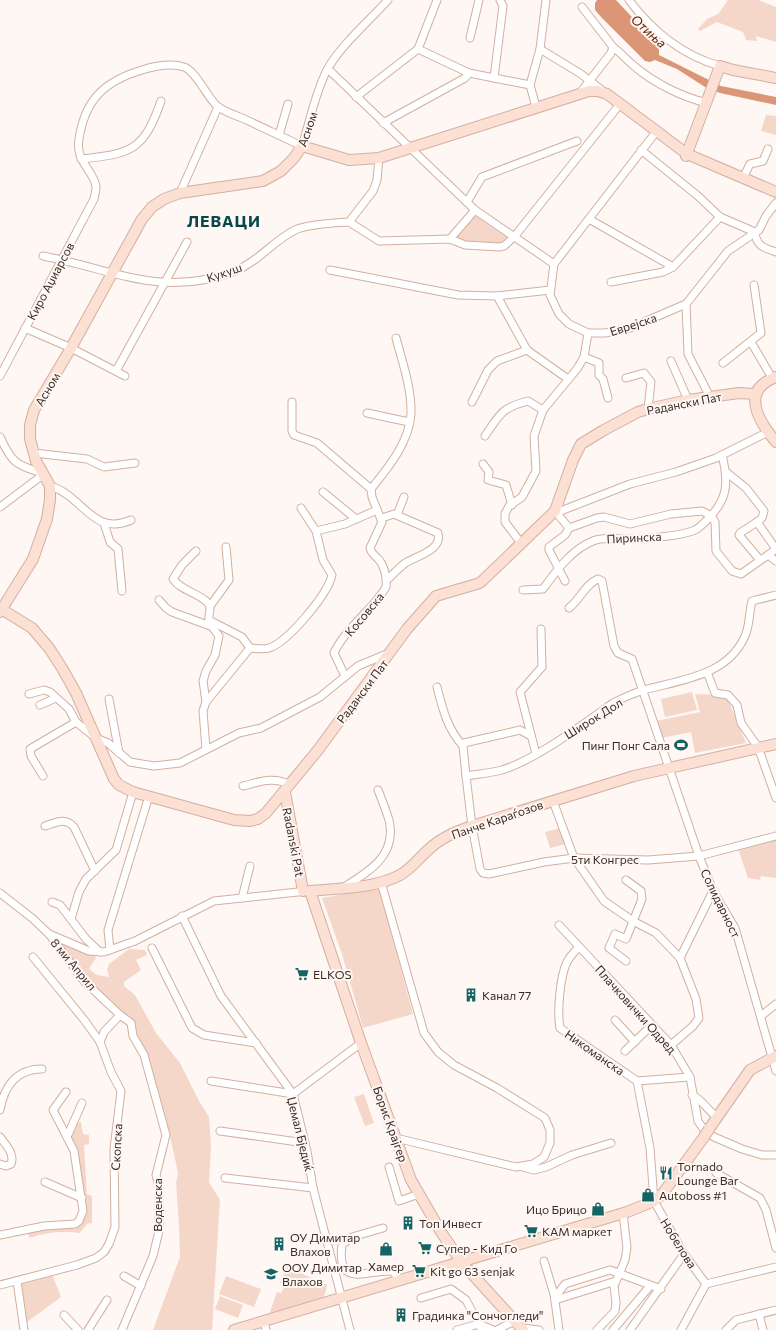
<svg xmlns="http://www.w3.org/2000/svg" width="776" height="1330" font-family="Commissioner,sans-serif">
<rect width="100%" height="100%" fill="#fff7f4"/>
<g fill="#f5d7ca">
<path d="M 728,0 L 758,0 L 776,7 L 776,42 L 756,36 L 757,41 L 746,40 L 743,32 L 717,22 L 700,31 L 698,29 L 707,19 L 718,14 Z"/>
<path d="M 766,115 L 776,116 L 776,135 L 761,131 Z"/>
<path d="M 474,214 L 477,215 L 508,237 L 501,244 L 466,242 L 456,238 Z"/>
<path d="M 692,692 L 697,710 L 665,717 L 661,699 Z"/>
<path d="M 695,694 L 722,695 L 729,702 L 746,743 L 695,753 L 691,732 L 662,738 L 656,721 L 700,712 Z"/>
<path d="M 560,828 L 566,844 L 550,848 L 545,832 Z"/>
<path d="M 776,840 L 776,878 L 761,876 L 760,880 L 748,878 L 738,849 Z"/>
<path d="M 379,888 L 413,1014 L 363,1028 L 342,954 L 322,898 Z"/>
<path d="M 63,943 L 94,954 L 96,958 L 89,969 L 97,975 L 109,977 L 107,969 L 109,964 L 129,949 L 145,950 L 147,955 L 136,960 L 141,970 L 124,982 L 124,986 L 135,995 L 156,1033 L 180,1063 L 199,1101 L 209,1117 L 211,1146 L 209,1182 L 220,1200 L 212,1330 L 153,1330 L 180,1257 L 179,1225 L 176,1183 L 178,1173 L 169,1131 L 146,1053 L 135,1034 L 132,1021 L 93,986 L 73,964 L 59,944 Z"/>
<path d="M 364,1094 L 374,1123 L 365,1126 L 354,1097 Z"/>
<path d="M 81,1122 L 83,1134 L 89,1135 L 89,1144 L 84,1145 L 87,1194 L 92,1196 L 92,1223 L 87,1224 L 80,1233 C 63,1231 46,1232 30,1238 L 26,1231 L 43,1227 L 74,1227 L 79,1225 L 83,1221 L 70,1136 L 75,1123 Z"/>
<path d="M 287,1267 L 327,1285 L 325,1294 L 322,1299 L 269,1315 L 277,1292 L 281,1293 L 285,1285 L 280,1283 Z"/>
<path d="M 52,1274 L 61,1297 L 27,1322 L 21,1285 L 26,1281 Z"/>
<path d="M 226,1276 L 261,1289 L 254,1307 L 219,1294 Z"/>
<path d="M 220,1296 L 243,1305 L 238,1318 L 215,1309 Z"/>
</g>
<path fill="#db9677" d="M 597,0 L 616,0 L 657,44 L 659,48 L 659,55 L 721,86 L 776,97 L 776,105 L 720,93 L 705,87 L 677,69 L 655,60 L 650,62 L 645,61 L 601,17 L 595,10 L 595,3 Z"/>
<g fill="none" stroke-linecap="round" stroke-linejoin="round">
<g stroke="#d3afa0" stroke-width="9">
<g id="street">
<path d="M 629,0 C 651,30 683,56 720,66"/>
<path d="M 470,38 L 479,0"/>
<path d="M 613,47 C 621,53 627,60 634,66 C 654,83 682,97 707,103"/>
<path d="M 418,49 L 469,73 L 530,85"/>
<path d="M 540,49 L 581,74 L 603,91"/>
<path d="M 328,69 L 475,210 L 554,264"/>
<path d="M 494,78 L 503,6 L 500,0"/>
<path d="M 580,93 L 611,53 L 613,47 L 582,7"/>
<path d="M 356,97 L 418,49 L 437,0"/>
<path d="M 536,107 L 530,85 L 540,49 L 546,0"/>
<path d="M 383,123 L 465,78 L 469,73"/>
<path d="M 656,132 L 554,264 L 550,295 L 559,314 L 569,324 L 588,333 L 605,333 L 630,328 L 686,304 L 728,251 L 759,230 L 766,216 L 776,203"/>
<path d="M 279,135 L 288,104"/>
<path d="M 641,150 L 698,196 L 720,217 L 755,232"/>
<path d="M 81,159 C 132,154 144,150 161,101"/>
<path d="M 743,178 L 750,164 L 763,161 L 768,149"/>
<path d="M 180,193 L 218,107"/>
<path d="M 467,202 L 482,177 L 577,141"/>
<path d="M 589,219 L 673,267"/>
<path d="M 349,222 L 379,241 L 450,239 L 465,245 L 499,247 L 504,246 L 514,237 L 620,104"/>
<path d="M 755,232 C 756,246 764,248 776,252"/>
<path d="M 450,239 L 475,210"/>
<path d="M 43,256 C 113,269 162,299 235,271 C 258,262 273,241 295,230 C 308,224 334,223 349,222 L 373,191 L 377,180 L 379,158"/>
<path d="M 330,270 L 458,295 L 497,296 L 550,290"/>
<path d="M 611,282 L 663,272 L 673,267 L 720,217"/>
<path d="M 497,296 L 527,350 L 568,379"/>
<path d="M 686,304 L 688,354 L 710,397"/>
<path d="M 25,328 L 71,348 L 125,376"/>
<path d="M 751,342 L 772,378"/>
<path d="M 584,357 L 599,363 L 599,375 L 603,379 L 608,398"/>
<path d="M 671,361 L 688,400"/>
<path d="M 723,363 L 761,333 L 754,285"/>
<path d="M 116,371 L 187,242"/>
<path d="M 0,376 L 94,199 C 95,195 96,190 96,186 C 93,170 75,161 79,139 C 85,99 105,81 142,70 C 155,66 171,63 184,67 C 196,71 207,97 217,106 C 223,111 234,115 242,118 C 262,127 282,137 302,146 C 310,121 315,93 327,70 C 339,47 370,20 388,0"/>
<path d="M 626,378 L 644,373 L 651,382 L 648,409"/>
<path d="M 292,402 L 292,431 L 294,435 L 317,443 L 364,483 L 371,489 L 372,497 L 382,522 L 370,548 C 371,554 376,556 380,561 C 385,568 387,579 386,587 C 372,611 346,627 334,653 L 345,676"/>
<path d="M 472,402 L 488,370 L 497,361 L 527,350"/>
<path d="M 367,413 L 409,422"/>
<path d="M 485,436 C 500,414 501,408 528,401 L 543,410"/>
<path d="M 0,437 C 13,465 16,464 44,474"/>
<path d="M 34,453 L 87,459 L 104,467 L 135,463"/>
<path d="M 483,464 L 489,472 L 488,480 L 506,485 L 512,505"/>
<path d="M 726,472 L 746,488 L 764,511 L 762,518 L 757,522"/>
<path d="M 50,486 C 83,495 92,537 131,520"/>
<path d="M 371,489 C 388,468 409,443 411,414 C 412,389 402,361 396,338"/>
<path d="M 323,492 L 356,519"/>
<path d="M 0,507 L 44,474"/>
<path d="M 555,511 L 569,528 L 565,535 L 549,547 L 549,550 L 565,581"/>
<path d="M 558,512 L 630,484 L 676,472 L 716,458 L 768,432"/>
<path d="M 397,515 L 404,497"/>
<path d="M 382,518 L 394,514 L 438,533 C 443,551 415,556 404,564 C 398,569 392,575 387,580"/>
<path d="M 104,523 L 110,542 L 118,549 L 122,591"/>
<path d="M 569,528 L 597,518 L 604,517 L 630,524 L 671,514 L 702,511 L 711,516 L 715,522 L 716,551 L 732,571 L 741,574 L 768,555 L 776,561"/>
<path d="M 316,531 L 345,524 L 377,510"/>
<path d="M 521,543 L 505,522 L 505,514 L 509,506 L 522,497 L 536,471 L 534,436 L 543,410 L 577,369 L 584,357 L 588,333"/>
<path d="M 196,551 L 182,565 L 173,579 C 180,590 198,593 207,602 C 213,608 208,613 209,620 C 210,625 216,632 219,636 L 215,655 L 206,671 L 203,681 L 206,702"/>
<path d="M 760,560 L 739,535 L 740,533 L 757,522 L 776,549 L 768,555"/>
<path d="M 523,590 L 543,589 C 556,571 572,549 593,541 C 605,536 617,540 629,539 C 644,539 682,536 695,530 C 699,528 703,524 706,521 C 728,500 729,483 722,455"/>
<path d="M 776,595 L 752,601 C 749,612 750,625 745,636 C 728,676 680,680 644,690 C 633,693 623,698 613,703 C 585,723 535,760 502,770 C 491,773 478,774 466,776 L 472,826 L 480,869 L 483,873 L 489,874 L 544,862 L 574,858 L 648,860 L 699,856 L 776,836"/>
<path d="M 159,600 L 166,608 L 172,612 L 213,627"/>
<path d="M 210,606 L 229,580 L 226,547"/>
<path d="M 569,608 C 580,600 585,584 598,579 L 602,581 L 614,646 L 618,653 L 632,659 L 699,856 L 713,891 L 735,928 L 776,1071"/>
<path d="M 209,620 L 242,637 L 250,648 C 256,648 264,650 269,648 C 288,642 328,594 332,575 L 323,560 L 316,531 L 301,508"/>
<path d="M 707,672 L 715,693 L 728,695 L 737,705 L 741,723 L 758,747 L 776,798"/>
<path d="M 437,687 C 443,710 447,728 463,746"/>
<path d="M 29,694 L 44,690 L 50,692 L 69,709 L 76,722 L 96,738 L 108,743 L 130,762 L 154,766 L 180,763 L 239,733 L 261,728 L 320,697 L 358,666 L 389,653"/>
<path d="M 109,699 L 119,753"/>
<path d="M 40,705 L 56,698"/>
<path d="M 206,749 L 203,711 L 206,702 L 250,648"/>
<path d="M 536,754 L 520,692 L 542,667 L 541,629"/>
<path d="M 43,776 L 31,756 L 30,749 L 76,722"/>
<path d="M 466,776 L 463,746 L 464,743 L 520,730 L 531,736"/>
<path d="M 243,786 C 260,782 273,776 290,785"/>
<path d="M 553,801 L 574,858 L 604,901 L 633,921 L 656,933 L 680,958 L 696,999 L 699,1018 L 693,1026 L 671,1045"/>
<path d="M 45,826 C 57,822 65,817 74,827 L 95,871"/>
<path d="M 381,882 L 424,1033 L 438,1052 L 454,1065 L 497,1088 L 545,1118 L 550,1130 L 550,1143 L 544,1157 L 533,1164 L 516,1167 L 396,1138"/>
<path d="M 344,887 C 370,871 397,855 389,820 C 386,810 382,800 378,790"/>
<path d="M 0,893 L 32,918 L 49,934 L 84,981 L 120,1015 L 104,1032 L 100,1042"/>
<path d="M 242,898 L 250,866"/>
<path d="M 52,902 L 60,905 L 86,939 L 100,952"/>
<path d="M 182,916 L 221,996 L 293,1094 L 307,1151 L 313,1188 L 350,1330"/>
<path d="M 71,919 L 79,892 L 86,879 L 116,850 L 133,792"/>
<path d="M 559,925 L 671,1045 L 690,1077 L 698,1121 L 704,1130 L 714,1137 L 742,1149 L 762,1155 L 776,1155"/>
<path d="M 49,934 L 89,951 L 104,952 L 135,941 L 214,901 L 307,891"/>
<path d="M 579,947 C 575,951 570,956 567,962 C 560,976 557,1012 560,1028 L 637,1081 L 690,1077"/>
<path d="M 152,948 L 192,1028 L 204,1035 L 256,1043"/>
<path d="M 110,950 L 108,930 L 149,796"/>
<path d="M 680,958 L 713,891"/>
<path d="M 626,961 L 609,948 L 615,934 L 626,939 L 642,899 L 641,891 L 626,880"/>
<path d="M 120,1015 L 131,1023 L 133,1036 L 144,1055 L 166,1135 L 156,1175 L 159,1186 L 159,1231 L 153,1256 L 122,1330"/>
<path d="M 761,1016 L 776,1004"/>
<path d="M 615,1020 L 635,1042"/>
<path d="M 625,1051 L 652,1025"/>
<path d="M 211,1081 L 293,1094 L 361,1043"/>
<path d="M 637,1081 L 650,1148 L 654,1201 L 684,1254 L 706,1284"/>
<path d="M 692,1095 C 703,1100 707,1110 717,1117"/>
<path d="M 0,1110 C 4,1087 16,1069 42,1069"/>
<path d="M 220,1131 L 305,1143"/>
<path d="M 0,1137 C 6,1145 15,1154 11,1164 L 6,1166 L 0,1164"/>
<path d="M 67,1137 L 82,1103"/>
<path d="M 389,1167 L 399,1201 L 419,1194"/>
<path d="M 523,1167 L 534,1170 L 546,1167 L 572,1155 L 611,1143"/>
<path d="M 716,1173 L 760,1198 L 766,1210 L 776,1248"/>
<path d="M 225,1178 L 313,1188"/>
<path d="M 45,1182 L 82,1198"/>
<path d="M 383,1228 L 352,1237 L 342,1245 C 336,1290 368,1269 392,1271 L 397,1276 L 398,1282"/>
<path d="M 0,1235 L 44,1226 L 75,1224 L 79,1221 L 83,1211 L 74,1151 L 53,1110 L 66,1092"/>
<path d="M 544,1261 L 554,1294 L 559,1330"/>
<path d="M 124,1276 L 141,1286"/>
<path d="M 17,1281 L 24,1330"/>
<path d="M 0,1285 L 77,1265 L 96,1258 L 104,1252 L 109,1244 L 115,1227 L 114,1149 L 121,1091 L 111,1072 L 100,1042 L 85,1021 L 33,957"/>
<path d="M 554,1294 L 559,1292 L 565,1284 L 610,1270 L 661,1289"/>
<path d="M 421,1298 L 451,1289 L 466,1300 L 482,1330"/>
<path d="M 555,1300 L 616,1281"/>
<path d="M 759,1314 L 763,1330"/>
<path d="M 64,1315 L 78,1330"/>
<path d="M 264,1321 L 266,1330"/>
<path d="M 522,1328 L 539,1330"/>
<path d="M 88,1330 L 107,1300"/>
<path d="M 457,1330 L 479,1324 L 493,1330"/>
<path d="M 497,1330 L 514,1321"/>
<path d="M 597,1330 L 615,1311 L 616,1303 L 614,1286 L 625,1260 L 627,1248 L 623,1213"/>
<path d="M 613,1330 L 650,1286"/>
<path d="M 630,1330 L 684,1254"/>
<path d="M 681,1330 L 706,1284 L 776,1267"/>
<path d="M 726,1330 L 736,1320 L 776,1310"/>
</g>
</g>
<g stroke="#d3afa0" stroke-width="12">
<g id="secondary">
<path d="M 686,156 L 720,66 L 733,70 L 776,78"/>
<path d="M 776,377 C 740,390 758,421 776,442"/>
<path d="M 3,610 L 32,628 L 49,648 L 62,668 L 76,693 L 114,779 L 119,785 L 133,792 L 234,820 L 250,821 L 258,819 L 266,813 L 318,750 L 407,629 L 436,596 L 480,583 L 555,511 L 573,460 L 581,444 L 604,430 L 638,412 L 648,409 L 688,400 L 739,393 L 755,394"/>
<path d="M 0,612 L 33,559 L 47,519 L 50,500 L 50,486 L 36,461 L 30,439 L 30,425 L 34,410 L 71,348 L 142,219 L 152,207 L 164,199 L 180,193 L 263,181 L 281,171 L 294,158 L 302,146 L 349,160 L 379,158 L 589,91 L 598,91 L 607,94 L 687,154 L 776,192"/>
<path d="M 285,792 L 303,891"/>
<path d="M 709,1129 L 750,1070 L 776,1056"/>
<path d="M 234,1330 L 627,1212 L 654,1201 L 663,1193 L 704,1137"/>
<path d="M 523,1330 L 462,1263 L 441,1232 L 411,1180 L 361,1043 L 310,891 C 338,888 374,889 400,875 C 411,869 418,859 427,851 C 440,838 455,832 472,826 L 634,776 L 776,744"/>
</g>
</g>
<use href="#street" stroke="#fff" stroke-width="7"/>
<use href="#secondary" stroke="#fbe0d3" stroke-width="10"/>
<g stroke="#d3afa0" stroke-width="12" stroke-linecap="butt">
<path id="secondary-bridge" d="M 704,1137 L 709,1129"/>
</g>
<use href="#secondary-bridge" stroke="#fbe0d3" stroke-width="10"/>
</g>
<defs>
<g id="stadium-bare" transform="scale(1.08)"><path d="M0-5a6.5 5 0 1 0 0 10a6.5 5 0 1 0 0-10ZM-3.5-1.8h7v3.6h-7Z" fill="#146464" stroke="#fff7f4" stroke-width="2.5" paint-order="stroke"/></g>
<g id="supermarket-bare" transform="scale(1.08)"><path d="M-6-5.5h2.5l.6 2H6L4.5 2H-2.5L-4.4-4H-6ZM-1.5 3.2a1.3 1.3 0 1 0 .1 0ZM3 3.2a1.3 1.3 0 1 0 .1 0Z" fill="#146464" stroke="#fff7f4" stroke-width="2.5" paint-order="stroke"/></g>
<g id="building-bare" transform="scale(1.08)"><path d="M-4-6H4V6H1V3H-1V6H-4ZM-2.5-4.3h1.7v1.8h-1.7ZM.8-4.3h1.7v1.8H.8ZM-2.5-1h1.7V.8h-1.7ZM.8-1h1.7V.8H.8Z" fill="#146464" stroke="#fff7f4" stroke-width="2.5" paint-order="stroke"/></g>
<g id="restaurant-bare" transform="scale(1.08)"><path d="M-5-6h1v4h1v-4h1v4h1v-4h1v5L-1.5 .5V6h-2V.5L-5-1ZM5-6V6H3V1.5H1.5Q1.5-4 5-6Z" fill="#146464" stroke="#fff7f4" stroke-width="2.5" paint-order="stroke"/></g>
<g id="shop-bare" transform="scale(1.08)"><path d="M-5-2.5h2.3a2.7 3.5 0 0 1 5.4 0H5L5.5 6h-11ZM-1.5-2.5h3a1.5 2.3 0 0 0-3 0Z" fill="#146464" stroke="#fff7f4" stroke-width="2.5" paint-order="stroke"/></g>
<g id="school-bare" transform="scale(1.08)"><path d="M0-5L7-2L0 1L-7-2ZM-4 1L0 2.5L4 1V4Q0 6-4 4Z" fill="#146464" stroke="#fff7f4" stroke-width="2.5" paint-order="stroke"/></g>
</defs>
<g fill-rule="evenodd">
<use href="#stadium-bare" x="681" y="745"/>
<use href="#supermarket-bare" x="302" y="974"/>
<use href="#building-bare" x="471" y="995"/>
<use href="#restaurant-bare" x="666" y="1173"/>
<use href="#shop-bare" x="648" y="1195"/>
<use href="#shop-bare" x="598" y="1209"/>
<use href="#building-bare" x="408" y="1223"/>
<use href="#supermarket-bare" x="531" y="1231"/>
<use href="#building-bare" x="279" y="1244"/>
<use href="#supermarket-bare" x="425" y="1248"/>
<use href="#shop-bare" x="386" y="1249"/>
<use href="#supermarket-bare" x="419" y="1271"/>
<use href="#school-bare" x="271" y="1274"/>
<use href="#building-bare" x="401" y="1315"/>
</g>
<g text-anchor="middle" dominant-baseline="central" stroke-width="4" stroke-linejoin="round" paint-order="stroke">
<g font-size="12" fill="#3a2c25" stroke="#fff7f4">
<text transform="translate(307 129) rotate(-71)">Асном</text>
<text transform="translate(224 272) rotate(-19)">Кукуш</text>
<text transform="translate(50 281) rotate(-62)">Киро Аџиарсов</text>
<text transform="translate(633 324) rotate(-18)">Еврејска</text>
<text transform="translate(47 389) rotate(-59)">Асном</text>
<text transform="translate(684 403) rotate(-11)">Радански Пат</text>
<text transform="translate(634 537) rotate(-3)">Пиринска</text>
<text transform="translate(364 614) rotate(-50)">Косовска</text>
<text transform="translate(362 691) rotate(-53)">Радански Пат</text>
<text transform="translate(593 718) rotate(-32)">Широк Дол</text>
<text transform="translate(497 819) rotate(-19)">Панче Караѓозов</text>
<text transform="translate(294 842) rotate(79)">Radanski Pat</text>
<text x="605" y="859">5ти Конгрес</text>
<text transform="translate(721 903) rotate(64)">Солидарност</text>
<text transform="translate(74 964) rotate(50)">8 ми Април</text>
<text transform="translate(636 1009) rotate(48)">Плачковички Одред</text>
<text transform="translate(595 1052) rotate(35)">Никоманска</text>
<text transform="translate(391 1124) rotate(70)">Борис Крајгер</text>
<text transform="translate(301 1134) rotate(76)">Џемал Бједиќ</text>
<text transform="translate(116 1147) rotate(-87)">Скопска</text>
<text transform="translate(157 1205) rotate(-90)">Воденска</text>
<text transform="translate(679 1243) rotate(58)">Нобелова</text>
</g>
<g font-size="12" fill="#3a2c25" stroke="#fff7f4" text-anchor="start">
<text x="670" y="745" text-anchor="end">Пинг Понг Сала</text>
<text x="313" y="974">ELKOS</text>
<text x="482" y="995">Канал 77</text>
<text x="677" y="1166">Tornado<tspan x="677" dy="14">Lounge Bar</tspan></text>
<text x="659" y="1195">Autoboss #1</text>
<text x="587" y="1209" text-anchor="end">Ицо Брицо</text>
<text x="419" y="1223">Топ Инвест</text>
<text x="542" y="1231">КАМ маркет</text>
<text x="290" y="1237">ОУ Димитар<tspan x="290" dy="14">Влахов</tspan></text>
<text x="436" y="1248">Супер - Кид Го</text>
<text x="386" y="1266" text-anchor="middle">Хамер</text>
<text x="282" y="1267">ООУ Димитар<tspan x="282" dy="14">Влахов</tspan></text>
<text x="430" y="1271">Kit go 63 senjak</text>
<text x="412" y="1315">Градинка "Сончогледи"</text>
</g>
<g font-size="13" font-style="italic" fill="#5f2200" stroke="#fff7f4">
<text transform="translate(649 31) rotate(42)">Отиња</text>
</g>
<g font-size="16" font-weight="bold" letter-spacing="1" fill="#064849" stroke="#fff7f4">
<text x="224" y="220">ЛЕВАЦИ</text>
</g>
</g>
</svg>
